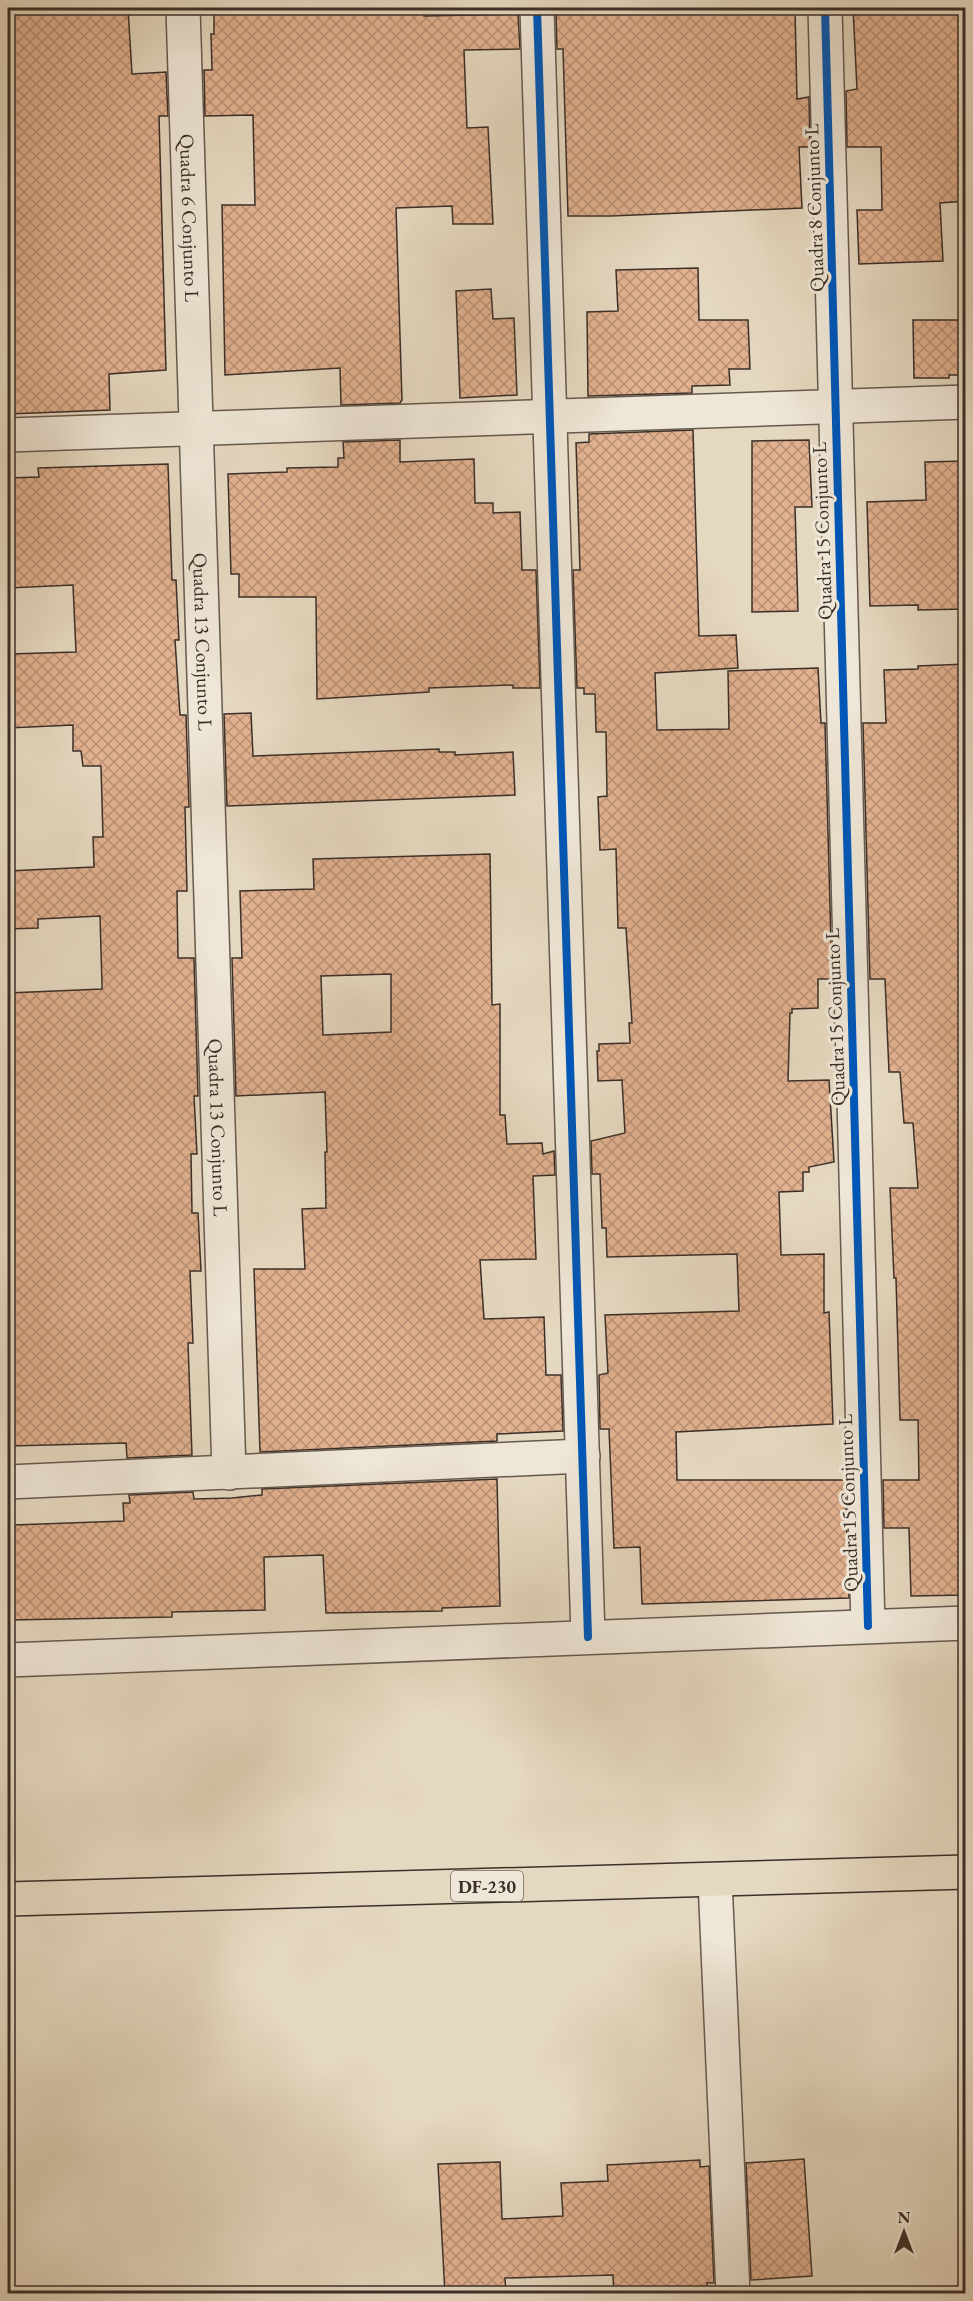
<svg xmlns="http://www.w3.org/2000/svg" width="973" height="2301" font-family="'EB Garamond',serif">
<defs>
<pattern id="building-cross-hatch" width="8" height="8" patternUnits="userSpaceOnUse" patternTransform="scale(1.5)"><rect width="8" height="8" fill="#e2b18f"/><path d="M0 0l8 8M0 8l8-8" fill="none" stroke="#b89075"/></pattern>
</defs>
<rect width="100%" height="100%" fill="#e5d8c0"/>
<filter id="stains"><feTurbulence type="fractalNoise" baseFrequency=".00333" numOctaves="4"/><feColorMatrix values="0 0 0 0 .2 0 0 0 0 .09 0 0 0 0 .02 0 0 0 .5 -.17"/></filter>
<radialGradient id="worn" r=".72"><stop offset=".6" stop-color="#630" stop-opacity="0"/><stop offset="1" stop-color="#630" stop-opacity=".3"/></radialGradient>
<g fill="url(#building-cross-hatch)" stroke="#3b2f28" stroke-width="1.5" fill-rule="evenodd">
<path d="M 8,8 L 128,8 L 132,74 L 166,72 L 168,116 L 159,116 L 166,370 L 109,374 L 110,410 L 8,414 Z"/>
<path d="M 214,8 L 423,8 L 424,16 L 518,14 L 520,49 L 464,50 L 467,128 L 488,127 L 493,224 L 453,224 L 452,206 L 396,208 L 402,400 L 400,403 L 341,405 L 340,368 L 225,375 L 222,205 L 255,205 L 253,115 L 205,116 L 204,70 L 212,70 L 211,34 L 214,34 Z"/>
<path d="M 562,8 L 795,8 L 797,99 L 809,97 L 810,147 L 799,147 L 802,208 L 611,216 L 568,216 L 563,49 L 557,49 L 556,13 L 562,13 Z"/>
<path d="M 853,8 L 966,8 L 966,201 L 940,203 L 943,261 L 859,264 L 857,210 L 882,210 L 881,147 L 847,147 L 846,91 L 857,89 Z"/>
<path d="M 698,268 L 699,320 L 748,320 L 750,369 L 729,369 L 730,385 L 692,386 L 692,393 L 588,396 L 587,312 L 618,311 L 616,270 Z"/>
<path d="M 491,289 L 493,319 L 514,318 L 517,395 L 460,398 L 456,291 Z"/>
<path d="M 913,320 L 966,320 L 966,375 L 949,375 L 949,378 L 914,378 Z"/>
<path d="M 693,430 L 699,636 L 736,635 L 738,668 L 655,673 L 657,730 L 729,729 L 728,671 L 818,668 L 821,723 L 825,723 L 832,979 L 818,979 L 818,1008 L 792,1009 L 792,1013 L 790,1013 L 788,1081 L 829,1080 L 834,1162 L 809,1167 L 809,1172 L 803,1172 L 803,1191 L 779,1192 L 781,1255 L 824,1254 L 824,1313 L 829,1312 L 833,1424 L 676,1432 L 677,1480 L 845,1480 L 849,1598 L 642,1604 L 640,1547 L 614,1548 L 609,1429 L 600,1429 L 599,1375 L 608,1373 L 605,1315 L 739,1311 L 737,1254 L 607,1257 L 606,1228 L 602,1228 L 600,1174 L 592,1174 L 591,1141 L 625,1133 L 622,1080 L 598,1081 L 597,1051 L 599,1051 L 599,1044 L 630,1043 L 629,1023 L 632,1023 L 626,928 L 618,928 L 616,849 L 600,850 L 598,797 L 607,796 L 606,732 L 596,732 L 595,694 L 584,694 L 584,688 L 577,688 L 573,570 L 580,570 L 576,443 L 589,442 L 589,434 Z"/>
<path d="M 400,440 L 400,462 L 474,459 L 475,503 L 493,503 L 493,513 L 520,512 L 522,570 L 536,570 L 540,688 L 513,688 L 513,685 L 429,688 L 429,692 L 317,699 L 316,597 L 239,597 L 239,574 L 231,574 L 228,474 L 287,472 L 287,468 L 338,467 L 338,458 L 344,458 L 343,442 Z"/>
<path d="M 809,440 L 812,507 L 795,507 L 798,611 L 752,612 L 752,441 Z"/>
<path d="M 966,461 L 966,609 L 918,610 L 918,605 L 870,606 L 867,502 L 926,500 L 925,462 Z"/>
<path d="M 168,464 L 172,580 L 176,580 L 179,640 L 175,640 L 180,715 L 186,715 L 189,807 L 185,807 L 187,891 L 177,891 L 178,958 L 194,958 L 198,1096 L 194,1096 L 197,1154 L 191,1154 L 192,1213 L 198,1213 L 201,1271 L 190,1271 L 193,1343 L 188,1343 L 192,1455 L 127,1458 L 126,1443 L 10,1446 L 8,1408 L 8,993 L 102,989 L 102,984 L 100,916 L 38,919 L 38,928 L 8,929 L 8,871 L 94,867 L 93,837 L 103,837 L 101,766 L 83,766 L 81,751 L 73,751 L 73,725 L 8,728 L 10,654 L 76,652 L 73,585 L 8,588 L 8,478 L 39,477 L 38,468 Z"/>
<path d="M 966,664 L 966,1046 L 960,1046 L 966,1128 L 966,1595 L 911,1596 L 909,1528 L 884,1528 L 883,1480 L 919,1480 L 918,1420 L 900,1420 L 896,1278 L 894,1278 L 890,1188 L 918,1188 L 913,1123 L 904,1123 L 900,1072 L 889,1072 L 885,979 L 870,979 L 863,723 L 886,723 L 884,670 L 918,669 L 918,666 Z"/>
<path d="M 251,713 L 253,756 L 439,749 L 439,752 L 455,752 L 455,755 L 513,752 L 515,795 L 227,806 L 224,714 Z"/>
<path d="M 490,854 L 492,1005 L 500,1004 L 500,1115 L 505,1115 L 507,1144 L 542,1143 L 543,1154 L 554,1151 L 555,1175 L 533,1176 L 536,1259 L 480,1260 L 484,1319 L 544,1317 L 546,1375 L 561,1375 L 563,1431 L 497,1434 L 497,1441 L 260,1452 L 254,1269 L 305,1269 L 302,1209 L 326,1208 L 325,1152 L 327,1152 L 325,1092 L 236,1096 L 232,958 L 242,958 L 240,891 L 314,889 L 313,859 ZM 391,974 L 391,1032 L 323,1035 L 321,976 Z"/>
<path d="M 497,1479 L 500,1606 L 442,1608 L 442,1611 L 326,1613 L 323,1555 L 264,1557 L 265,1610 L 172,1612 L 172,1617 L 8,1620 L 8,1528 L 14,1527 L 14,1525 L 124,1521 L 123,1503 L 130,1503 L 129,1495 L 193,1492 L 194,1499 L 232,1498 L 262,1495 L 262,1489 Z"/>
<path d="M 804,2159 L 812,2276 L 751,2280 L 746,2163 Z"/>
<path d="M 700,2160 L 700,2167 L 709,2166 L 714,2283 L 707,2283 L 707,2294 L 614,2294 L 613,2275 L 505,2278 L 506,2294 L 445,2294 L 438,2164 L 500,2162 L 502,2219 L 563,2216 L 561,2183 L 608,2181 L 607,2165 Z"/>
</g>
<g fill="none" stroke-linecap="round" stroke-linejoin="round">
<g stroke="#66594e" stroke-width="36">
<g id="street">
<path id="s1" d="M 183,8 L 229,1473"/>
<path d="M 537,8 L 588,1637"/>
<path d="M 825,8 L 868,1626"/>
<path d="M 8,435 L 966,402"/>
<path d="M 8,1482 L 583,1456"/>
<path d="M 8,1660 L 966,1623"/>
<path d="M 715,1880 L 733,2294"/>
</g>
</g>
<g stroke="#3b2f28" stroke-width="36">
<path id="primary" d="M 8,1899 L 966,1872"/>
</g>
<use href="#street" stroke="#eee6d6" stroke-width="33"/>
<use href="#primary" stroke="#e5d8c0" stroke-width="33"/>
<g stroke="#eee6d6" stroke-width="11">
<g id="cycleway">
<path d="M 537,8 L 588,1637"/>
<path d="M 825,8 L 868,1626"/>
</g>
</g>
<use href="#cycleway" stroke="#0057b8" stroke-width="8"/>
</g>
<g text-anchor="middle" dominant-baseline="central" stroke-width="6" stroke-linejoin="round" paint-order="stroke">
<rect fill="#eee6d6" stroke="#71665c" stroke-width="1.5" x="451" y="1871" width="72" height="30" rx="4.5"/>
<g font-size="18" font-weight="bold" fill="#3b2f28">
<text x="487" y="1886">DF-230</text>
</g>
<g font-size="20" fill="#3b2f28" stroke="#eee6d6">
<text transform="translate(814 208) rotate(-92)">Quadra 8 Conjunto L</text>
<text stroke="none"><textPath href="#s1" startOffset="210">Quadra 6 Conjunto L</textPath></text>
<text transform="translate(822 531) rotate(-92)">Quadra 15 Conjunto L</text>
<text stroke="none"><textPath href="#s1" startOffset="634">Quadra 13 Conjunto L</textPath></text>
<text transform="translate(835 1017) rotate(-92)">Quadra 15 Conjunto L</text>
<text stroke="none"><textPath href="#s1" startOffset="1120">Quadra 13 Conjunto L</textPath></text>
<text transform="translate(848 1503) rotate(-92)">Quadra 15 Conjunto L</text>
</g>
</g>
<rect width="973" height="2301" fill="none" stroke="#e5d8c0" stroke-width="30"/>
<rect x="9" y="9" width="955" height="2283" fill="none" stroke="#3b2f28" stroke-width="3"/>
<rect x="15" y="15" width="943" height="2271" fill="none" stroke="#3b2f28" stroke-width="1.5"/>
<g transform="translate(904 2232)" stroke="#eee6d6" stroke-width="4.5" paint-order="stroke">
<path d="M0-4.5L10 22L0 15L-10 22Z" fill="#3b2f28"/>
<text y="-9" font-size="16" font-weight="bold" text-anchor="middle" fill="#3b2f28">N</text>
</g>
<rect width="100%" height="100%" filter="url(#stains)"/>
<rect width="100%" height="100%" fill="url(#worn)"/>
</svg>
